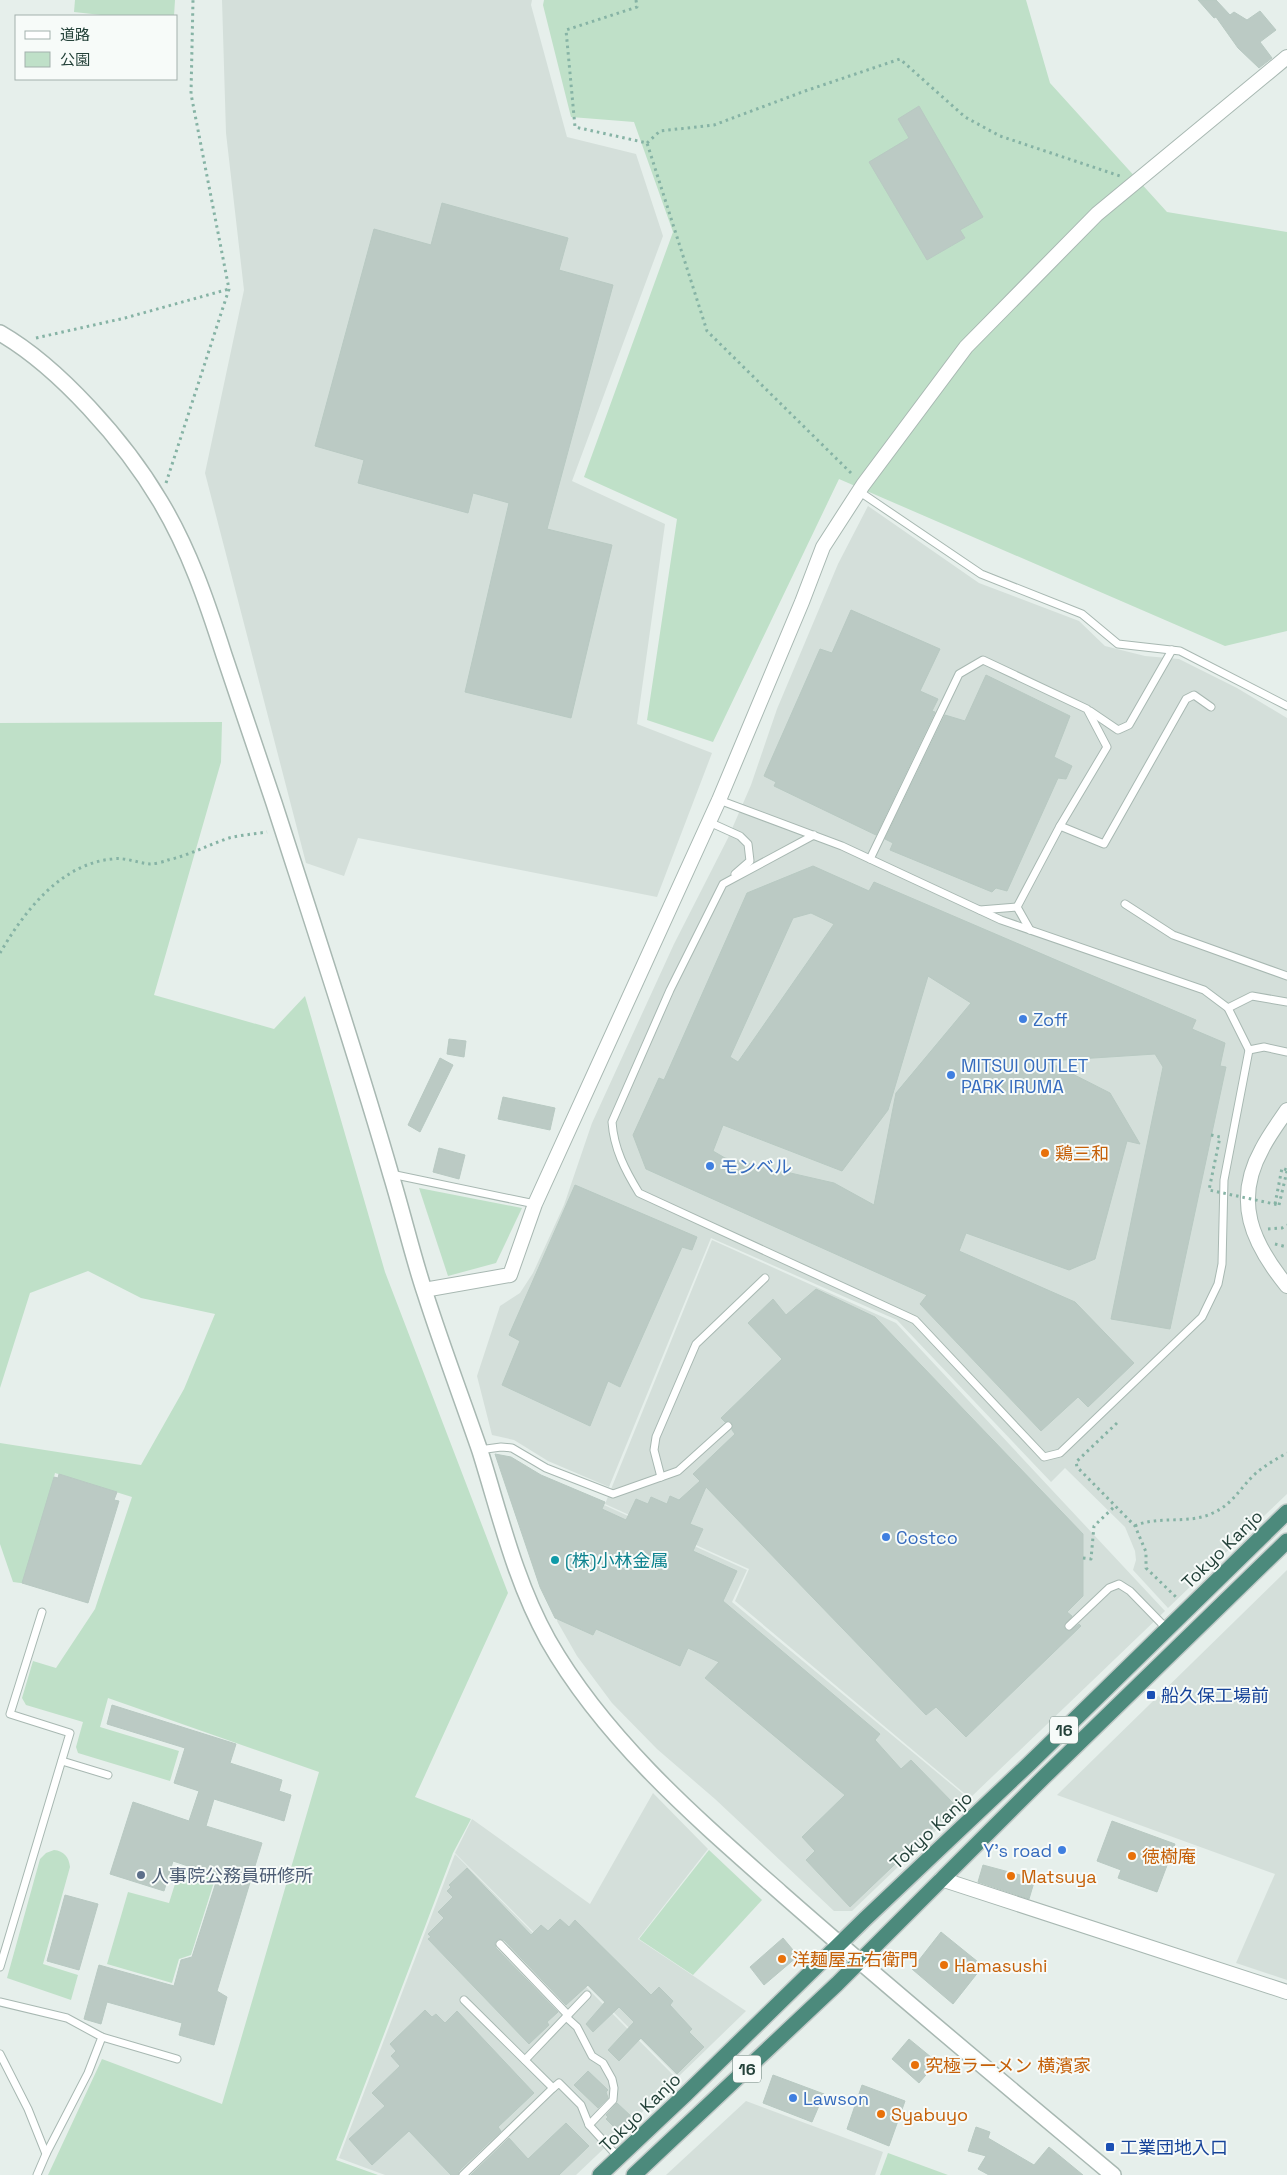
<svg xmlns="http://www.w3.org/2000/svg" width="1287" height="2175" font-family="'Space Grotesk','Noto Sans JP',sans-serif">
<rect width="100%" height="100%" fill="#e6efeb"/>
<g fill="#d4dfda">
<path d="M 222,0 L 532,0 L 531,5 L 567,137 L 636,154 L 663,236 L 572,481 L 665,524 L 637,724 L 712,753 L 657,897 L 358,838 L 344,876 L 306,863 L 205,473 L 244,290 L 226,133 Z"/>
<path d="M 868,506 L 979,583 L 1079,621 L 1105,646 L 1145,656 L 1179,659 L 1237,688 L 1287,718 L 1287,1494 L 1168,1608 L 1133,1570 L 1136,1560 L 1135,1551 L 1125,1527 L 1065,1468 L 1051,1482 L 897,1320 L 711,1238 L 609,1487 L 548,1461 L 514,1440 L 492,1435 L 477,1376 L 500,1306 L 520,1293 L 533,1273 L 564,1205 L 592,1123 L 674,944 L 728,838 L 751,785 L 777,709 L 838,564 Z"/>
<path d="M 712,1240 L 896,1323 L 1165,1611 L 970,1798 L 735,1601 L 749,1569 L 605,1504 Z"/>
<path d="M 604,1505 L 747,1570 L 732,1602 L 969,1799 L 852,1911 L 834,1911 L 715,1799 L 657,1749 L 612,1703 L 577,1656 L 557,1621 Z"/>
<path d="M 1287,1570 L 1287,1980 L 1236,1963 L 1275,1874 L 1057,1795 Z"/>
<path d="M 653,1793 L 708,1849 L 638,1939 L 746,2011 L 678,2077 L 455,1853 L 472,1819 L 590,1904 Z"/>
<path d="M 455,1854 L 677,2079 L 576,2175 L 385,2175 L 339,2158 Z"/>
<path d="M 746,2101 L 883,2152 L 875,2175 L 666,2175 Z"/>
</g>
<g fill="#bfe0c8">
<path d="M 75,0 L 175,0 L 174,16 L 110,16 L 74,12 Z"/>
<path d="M 544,0 L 1026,0 L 1050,83 L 1167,212 L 1287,232 L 1287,631 L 1225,646 L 839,479 L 713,742 L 647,720 L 677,519 L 584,477 L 673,232 L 634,122 L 571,117 L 543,5 Z"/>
<path d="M 222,722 L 221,762 L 154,995 L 274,1029 L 305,996 L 385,1272 L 508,1593 L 415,1797 L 471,1819 L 453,1853 L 336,2160 L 378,2175 L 48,2175 L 102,2059 L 222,2104 L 319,1772 L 108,1698 L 100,1727 L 179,1751 L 170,1781 L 78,1753 L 76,1747 L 83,1722 L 26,1705 L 22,1698 L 33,1661 L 56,1668 L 95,1609 L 132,1497 L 55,1473 L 28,1584 L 13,1582 L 0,1544 L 0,1443 L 141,1465 L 184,1389 L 215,1314 L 141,1298 L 88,1271 L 30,1293 L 0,1388 L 0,723 Z"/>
<path d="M 419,1188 L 522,1208 L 496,1263 L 448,1276 Z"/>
<path d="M 54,1850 C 64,1851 69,1857 70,1867 L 43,1964 L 78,1975 L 71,2000 L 7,1978 L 40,1859 L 46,1853 Z"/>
<path d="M 709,1850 L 762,1900 L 693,1975 L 639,1939 Z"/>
<path d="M 180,1868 L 215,1879 L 191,1955 L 179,1959 L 172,1983 L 107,1964 L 128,1892 L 169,1903 Z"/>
<path d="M 888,2153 L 948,2175 L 880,2175 Z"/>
</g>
<g fill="#bbcac4" stroke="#b8c9c2" fill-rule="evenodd">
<path d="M 1198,0 L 1216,0 L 1230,15 L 1234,12 L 1247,20 L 1260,11 L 1276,30 L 1260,42 L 1272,58 L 1259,68 L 1238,48 L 1216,17 L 1214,18 Z"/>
<path d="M 919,106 L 983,217 L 960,230 L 965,238 L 927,260 L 869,162 L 909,138 L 898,119 Z"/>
<path d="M 442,203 L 568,238 L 559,270 L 613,285 L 547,529 L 612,545 L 571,718 L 465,692 L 509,503 L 473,493 L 468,513 L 358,483 L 364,460 L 315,446 L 374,229 L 431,245 Z"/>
<path d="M 851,610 L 940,649 L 920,691 L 938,699 L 932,711 L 935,712 L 876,835 L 774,786 L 776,782 L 764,776 L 820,649 L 832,653 Z"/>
<path d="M 986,675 L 1070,716 L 1054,757 L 1072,766 L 1066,779 L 1058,778 L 1007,891 L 996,888 L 992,892 L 890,850 L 893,843 L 885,839 L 945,715 L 965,721 Z"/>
<path d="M 813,866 L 869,891 L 874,882 L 1196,1020 L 1192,1029 L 1225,1043 L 1220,1066 L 1226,1067 L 1170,1329 L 1111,1319 L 1163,1067 L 1155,1054 L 1047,1061 L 1110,1093 L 1140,1144 L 1127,1141 L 1095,1259 L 1069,1270 L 966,1233 L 959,1251 L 1075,1302 L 1134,1363 L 1088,1407 L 1078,1397 L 1041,1431 L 920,1304 L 927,1295 L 646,1169 L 633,1135 L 659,1078 L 664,1080 L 747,893 ZM 811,913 L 834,924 L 738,1062 L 730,1057 L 793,918 ZM 928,976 L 971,1003 L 896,1093 L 874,1205 L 834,1183 L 725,1158 L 713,1151 L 723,1125 L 842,1171 L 888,1110 Z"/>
<path d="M 449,1039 L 466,1041 L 464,1057 L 447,1054 Z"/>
<path d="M 440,1058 L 453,1065 L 420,1132 L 408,1125 Z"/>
<path d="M 503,1097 L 555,1108 L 550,1130 L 498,1119 Z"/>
<path d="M 439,1148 L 465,1155 L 459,1179 L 433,1172 Z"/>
<path d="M 575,1185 L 697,1237 L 692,1250 L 682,1247 L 620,1387 L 608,1381 L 590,1426 L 502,1385 L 520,1341 L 509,1335 Z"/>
<path d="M 816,1289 L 875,1317 L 1083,1534 L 1083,1596 L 1067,1612 L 1072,1616 L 1064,1627 L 1066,1630 L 1070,1631 L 1079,1624 L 1081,1626 L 966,1737 L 936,1707 L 926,1715 L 706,1487 L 690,1524 L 703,1529 L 693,1551 L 737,1571 L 723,1601 L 880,1734 L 875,1740 L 901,1769 L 911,1760 L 956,1806 L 850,1907 L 806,1860 L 815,1851 L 802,1837 L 845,1795 L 705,1678 L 719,1662 L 688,1648 L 680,1666 L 596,1629 L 593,1635 L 555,1618 L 540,1587 L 495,1454 L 511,1457 L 541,1475 L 605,1502 L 602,1509 L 626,1520 L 636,1499 L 648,1504 L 651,1497 L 667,1504 L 670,1496 L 679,1500 L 700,1481 L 693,1474 L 735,1434 L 732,1430 L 732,1423 L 729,1421 L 725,1422 L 721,1418 L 782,1359 L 748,1323 L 773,1299 L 786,1315 Z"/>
<path d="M 59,1474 L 117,1492 L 114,1500 L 119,1501 L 88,1603 L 22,1583 L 54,1477 L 58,1478 Z"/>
<path d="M 112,1705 L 236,1744 L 230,1763 L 282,1780 L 279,1791 L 291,1795 L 284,1821 L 214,1799 L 206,1826 L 262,1843 L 217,1991 L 227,1997 L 214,2045 L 179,2035 L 182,2023 L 107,2002 L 101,2024 L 84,2019 L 99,1965 L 174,1986 L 181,1960 L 192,1957 L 218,1876 L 173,1861 L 164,1891 L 110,1874 L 133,1802 L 189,1821 L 199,1791 L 174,1783 L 185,1748 L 107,1724 Z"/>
<path d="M 1112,1821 L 1175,1844 L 1157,1892 L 1118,1878 L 1121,1870 L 1097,1861 Z"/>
<path d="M 983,1865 L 1035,1879 L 1029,1899 L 978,1882 Z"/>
<path d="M 467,1868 L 531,1935 L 541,1925 L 548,1931 L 560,1919 L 569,1927 L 575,1920 L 651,1995 L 659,1987 L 673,2001 L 670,2005 L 692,2029 L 689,2032 L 704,2047 L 677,2074 L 641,2038 L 619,2061 L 608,2050 L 634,2022 L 619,2007 L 593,2032 L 586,2024 L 605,2002 L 588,1985 L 566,2005 L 504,1940 L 498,1939 L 495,1943 L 496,1948 L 558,2012 L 547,2022 L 549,2025 L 529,2044 L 428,1939 L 431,1937 L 428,1934 L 444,1918 L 438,1912 L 453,1897 L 447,1891 L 451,1887 L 449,1885 Z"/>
<path d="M 65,1895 L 98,1904 L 79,1970 L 47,1961 Z"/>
<path d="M 941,1932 L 983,1966 L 953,2004 L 912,1969 Z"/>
<path d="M 783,1938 L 798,1956 L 764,1985 L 750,1967 Z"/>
<path d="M 425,2010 L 432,2017 L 436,2014 L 445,2023 L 457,2011 L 534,2093 L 498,2127 L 501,2131 L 459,2171 L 458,2175 L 451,2175 L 409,2131 L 372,2165 L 349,2139 L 385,2106 L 372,2093 L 400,2066 L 391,2056 L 396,2051 L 390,2044 Z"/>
<path d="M 909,2039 L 937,2062 L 919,2083 L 892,2059 Z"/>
<path d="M 588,2071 L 608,2090 L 606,2092 L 608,2098 L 598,2108 L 574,2085 Z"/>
<path d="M 773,2075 L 824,2094 L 812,2122 L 763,2103 Z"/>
<path d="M 862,2085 L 905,2101 L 889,2146 L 847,2129 Z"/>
<path d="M 617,2103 L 632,2117 L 618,2131 L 606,2119 L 608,2117 L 606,2115 Z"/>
<path d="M 566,2123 L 589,2146 L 559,2175 L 471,2175 L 509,2138 L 528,2159 Z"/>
<path d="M 976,2127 L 990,2132 L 988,2138 L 1034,2165 L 1049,2147 L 1083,2175 L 989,2175 L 978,2169 L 986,2156 L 968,2151 Z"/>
</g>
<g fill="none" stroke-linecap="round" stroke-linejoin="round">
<g stroke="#a8b8b2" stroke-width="9">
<g id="service">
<path d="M 860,492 L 981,574 L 1082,614 L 1118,644 L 1180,651 L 1287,706"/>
<path d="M 1090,711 L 1118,730 L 1129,725 L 1172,650"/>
<path d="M 719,800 L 842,846 L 1001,920 L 1204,990 L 1228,1008 L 1249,1050 L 1224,1180 L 1222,1264 L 1218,1284 L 1202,1317 L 1060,1453 L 1044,1457 L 915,1320 L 639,1193 C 625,1170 614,1149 612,1122 L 670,990 L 723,884 L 814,835"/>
<path d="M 709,822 L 740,836 L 748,844 L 750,861 L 735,874"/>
<path d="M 1060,826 L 1104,844 L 1186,699 L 1194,695 L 1211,707"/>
<path d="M 870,859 L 959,674 L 983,660 L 1087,709 L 1107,747 L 1060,826 L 1017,907 L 1030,930"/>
<path d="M 1125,904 L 1173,935 L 1287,976"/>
<path d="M 980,910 L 1017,907"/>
<path d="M 1228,1008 L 1252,996 L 1287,1002"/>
<path d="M 1249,1050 L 1264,1047 L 1287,1052"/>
<path d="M 391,1174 L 535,1204"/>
<path d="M 479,1450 L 501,1447 L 512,1448 L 546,1468 L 613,1494 L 678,1471 L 728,1426"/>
<path d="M 661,1477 L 654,1450 L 656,1437 L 696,1344 L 765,1278"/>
<path d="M 1069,1626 L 1109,1588 L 1119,1584 L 1130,1591 L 1167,1629"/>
<path d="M 62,1761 L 108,1775"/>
<path d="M 500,1944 L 568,2015"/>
<path d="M 0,1967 L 70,1733 L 10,1714 L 42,1612"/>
<path d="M 464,2000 L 553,2088 L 559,2083 L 581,2105 L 589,2125 L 619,2158"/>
<path d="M 0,2002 L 67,2018 L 102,2037 L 88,2073 L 46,2154"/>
<path d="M 566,2017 L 577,2027 L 592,2056 L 603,2063 L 612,2079 L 614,2088 L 613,2100 L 589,2125"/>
<path d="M 102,2037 L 177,2059"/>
<path d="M 0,2054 L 28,2109 L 46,2154 L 37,2175"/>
<path d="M 525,2060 L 587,1995"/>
<path d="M 463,2175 L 553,2088"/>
</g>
</g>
<g stroke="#a8b8b2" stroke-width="16">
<g id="minor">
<path d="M 1287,1110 C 1279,1122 1269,1135 1262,1149 C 1233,1201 1252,1243 1287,1286"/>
<path d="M 424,1290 L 510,1275 L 535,1204 L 719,800 L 802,602 L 823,547 L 863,485 L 966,347 L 1097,214 L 1287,57"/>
<path d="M 941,1879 L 1287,1992"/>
</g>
</g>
<g stroke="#a8b8b2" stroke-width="18">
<path id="tertiary" d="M 0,333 C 59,367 125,442 160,501 C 189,549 207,602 224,655 C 241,704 257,754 274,803 C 314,927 355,1050 391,1175 C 403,1214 412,1254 425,1293 C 442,1346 462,1399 480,1451 C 500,1515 515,1581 548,1640 C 605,1740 696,1818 781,1893 C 890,1989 1002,2082 1113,2175"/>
</g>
<g stroke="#c2cac8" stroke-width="18">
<g id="trunk">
<path d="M 600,2175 L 685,2095 L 865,1919 L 1030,1763 L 1287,1512"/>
<path d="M 634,2175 L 837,1984 L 1044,1777 L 1287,1541"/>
</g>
</g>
<g stroke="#86b3a5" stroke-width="3" stroke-dasharray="2.5 4" stroke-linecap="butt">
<path d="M 636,0 L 637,7 L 566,30 L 575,127 L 647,143 L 707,331 L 853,475"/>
<path d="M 647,143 L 660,131 L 714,125 L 805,91 L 900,59 L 965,117 L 1000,136 L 1120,176"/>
<path d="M 36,338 L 125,318 L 229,289"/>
<path d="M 166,483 L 229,289 L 191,94 L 193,0"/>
<path d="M 0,953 C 24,912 60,864 112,859 C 126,857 137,863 150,864 C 155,864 163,862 168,860 C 190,855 208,845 229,838 C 241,835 254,834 267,832"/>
<path d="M 1275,1204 L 1282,1168 L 1287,1170"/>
<path d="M 1279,1205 L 1287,1171"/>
<path d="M 1268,1229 L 1282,1228 L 1287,1225"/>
<path d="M 1275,1244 L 1287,1247"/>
<path d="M 1117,1423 L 1076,1462 L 1077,1467 L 1135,1526 L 1146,1552 L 1146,1568 L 1177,1598"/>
<path d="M 1135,1526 C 1158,1515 1188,1525 1213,1513 C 1233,1504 1240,1488 1255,1474 C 1264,1466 1276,1459 1287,1453"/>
<path d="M 1083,1558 L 1091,1559 L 1094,1526 L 1115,1506"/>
</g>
<use href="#service" stroke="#fff" stroke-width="7"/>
<use href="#minor" stroke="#fff" stroke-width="14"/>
<use href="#tertiary" stroke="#fff" stroke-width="15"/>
<use href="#trunk" stroke="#4c8a7c" stroke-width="15"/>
<path stroke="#86b3a5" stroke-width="3" stroke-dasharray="2.5 4" stroke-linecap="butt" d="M 1211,1135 L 1220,1137 L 1209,1190 L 1279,1205"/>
</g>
<g fill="#3f7fe0" stroke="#f7fbf9" stroke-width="2">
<circle cx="1023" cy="1019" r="5"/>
<circle cx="951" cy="1075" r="5"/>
<circle cx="710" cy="1166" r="5"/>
<circle cx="886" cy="1537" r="5"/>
<circle cx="1062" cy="1850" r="5"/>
<circle cx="793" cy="2098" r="5"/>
</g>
<g fill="#e8710a" stroke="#f7fbf9" stroke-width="2">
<circle cx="1045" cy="1153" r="5"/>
<circle cx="1132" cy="1856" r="5"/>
<circle cx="1011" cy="1876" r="5"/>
<circle cx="782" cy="1959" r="5"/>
<circle cx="944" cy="1965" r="5"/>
<circle cx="915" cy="2065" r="5"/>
<circle cx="881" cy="2114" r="5"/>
</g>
<circle fill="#0f9aa8" stroke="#f7fbf9" stroke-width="2" cx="555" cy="1560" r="5"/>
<g fill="#1a4fb4" stroke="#f7fbf9" stroke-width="2">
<rect x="1146" y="1690" width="10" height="10" rx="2.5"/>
<rect x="1105" y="2142" width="10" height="10" rx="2.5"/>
</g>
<circle fill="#5c6f8a" stroke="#f7fbf9" stroke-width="2" cx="141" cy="1875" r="5"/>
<g text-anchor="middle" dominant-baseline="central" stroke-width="4" stroke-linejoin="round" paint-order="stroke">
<g fill="#f7fbf9" stroke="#637a73" stroke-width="1">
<rect x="1050" y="1716.5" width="28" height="27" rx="4"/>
<rect x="733" y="2055.5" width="28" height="27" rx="4"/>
</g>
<g font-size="16" font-weight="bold" fill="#24423a">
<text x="1064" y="1730">16</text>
<text x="747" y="2069">16</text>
</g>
<g font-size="18" fill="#366cbe" stroke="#f7fbf9" text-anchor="start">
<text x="1033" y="1019">Zoff</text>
<text x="961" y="1065">MITSUI OUTLET<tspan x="961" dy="21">PARK IRUMA</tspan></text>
<text x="720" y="1166">モンベル</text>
<text x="896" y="1537">Costco</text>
<text x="1052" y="1850" text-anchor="end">Y's road</text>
<text x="803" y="2098">Lawson</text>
</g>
<g font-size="18" fill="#c56008" stroke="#f7fbf9" text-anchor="start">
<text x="1055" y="1153">鶏三和</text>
<text x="1142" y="1856">徳樹庵</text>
<text x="1021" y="1876">Matsuya</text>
<text x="792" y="1959">洋麺屋五右衛門</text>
<text x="954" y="1965">Hamasushi</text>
<text x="925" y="2065">究極ラーメン 横濱家</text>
<text x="891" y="2114">Syabuyo</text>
</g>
<g font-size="18" fill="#24423a" stroke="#f7fbf9">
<text transform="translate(1222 1549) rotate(-44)">Tokyo Kanjo</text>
<text transform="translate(931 1830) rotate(-43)">Tokyo Kanjo</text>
<text transform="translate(640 2112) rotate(-44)">Tokyo Kanjo</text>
</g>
<g font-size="18" fill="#0d838f" stroke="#f7fbf9" text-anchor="start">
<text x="565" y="1560">(株)小林金属</text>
</g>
<g font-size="18" fill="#164399" stroke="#f7fbf9" text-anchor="start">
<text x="1161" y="1695">船久保工場前</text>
<text x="1120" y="2147">工業団地入口</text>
</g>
<g font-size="18" fill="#4e5e75" stroke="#f7fbf9" text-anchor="start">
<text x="151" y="1875">人事院公務員研修所</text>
</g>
</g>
<rect x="15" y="15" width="162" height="65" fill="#f7fbf9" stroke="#a3b1ad"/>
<rect x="25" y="31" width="25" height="8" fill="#ffffff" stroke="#a3b1ad"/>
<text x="60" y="40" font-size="15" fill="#24423a">道路</text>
<rect x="25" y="52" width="25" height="15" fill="#bfe0c8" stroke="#a3b1ad"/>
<text x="60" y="65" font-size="15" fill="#24423a">公園</text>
</svg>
